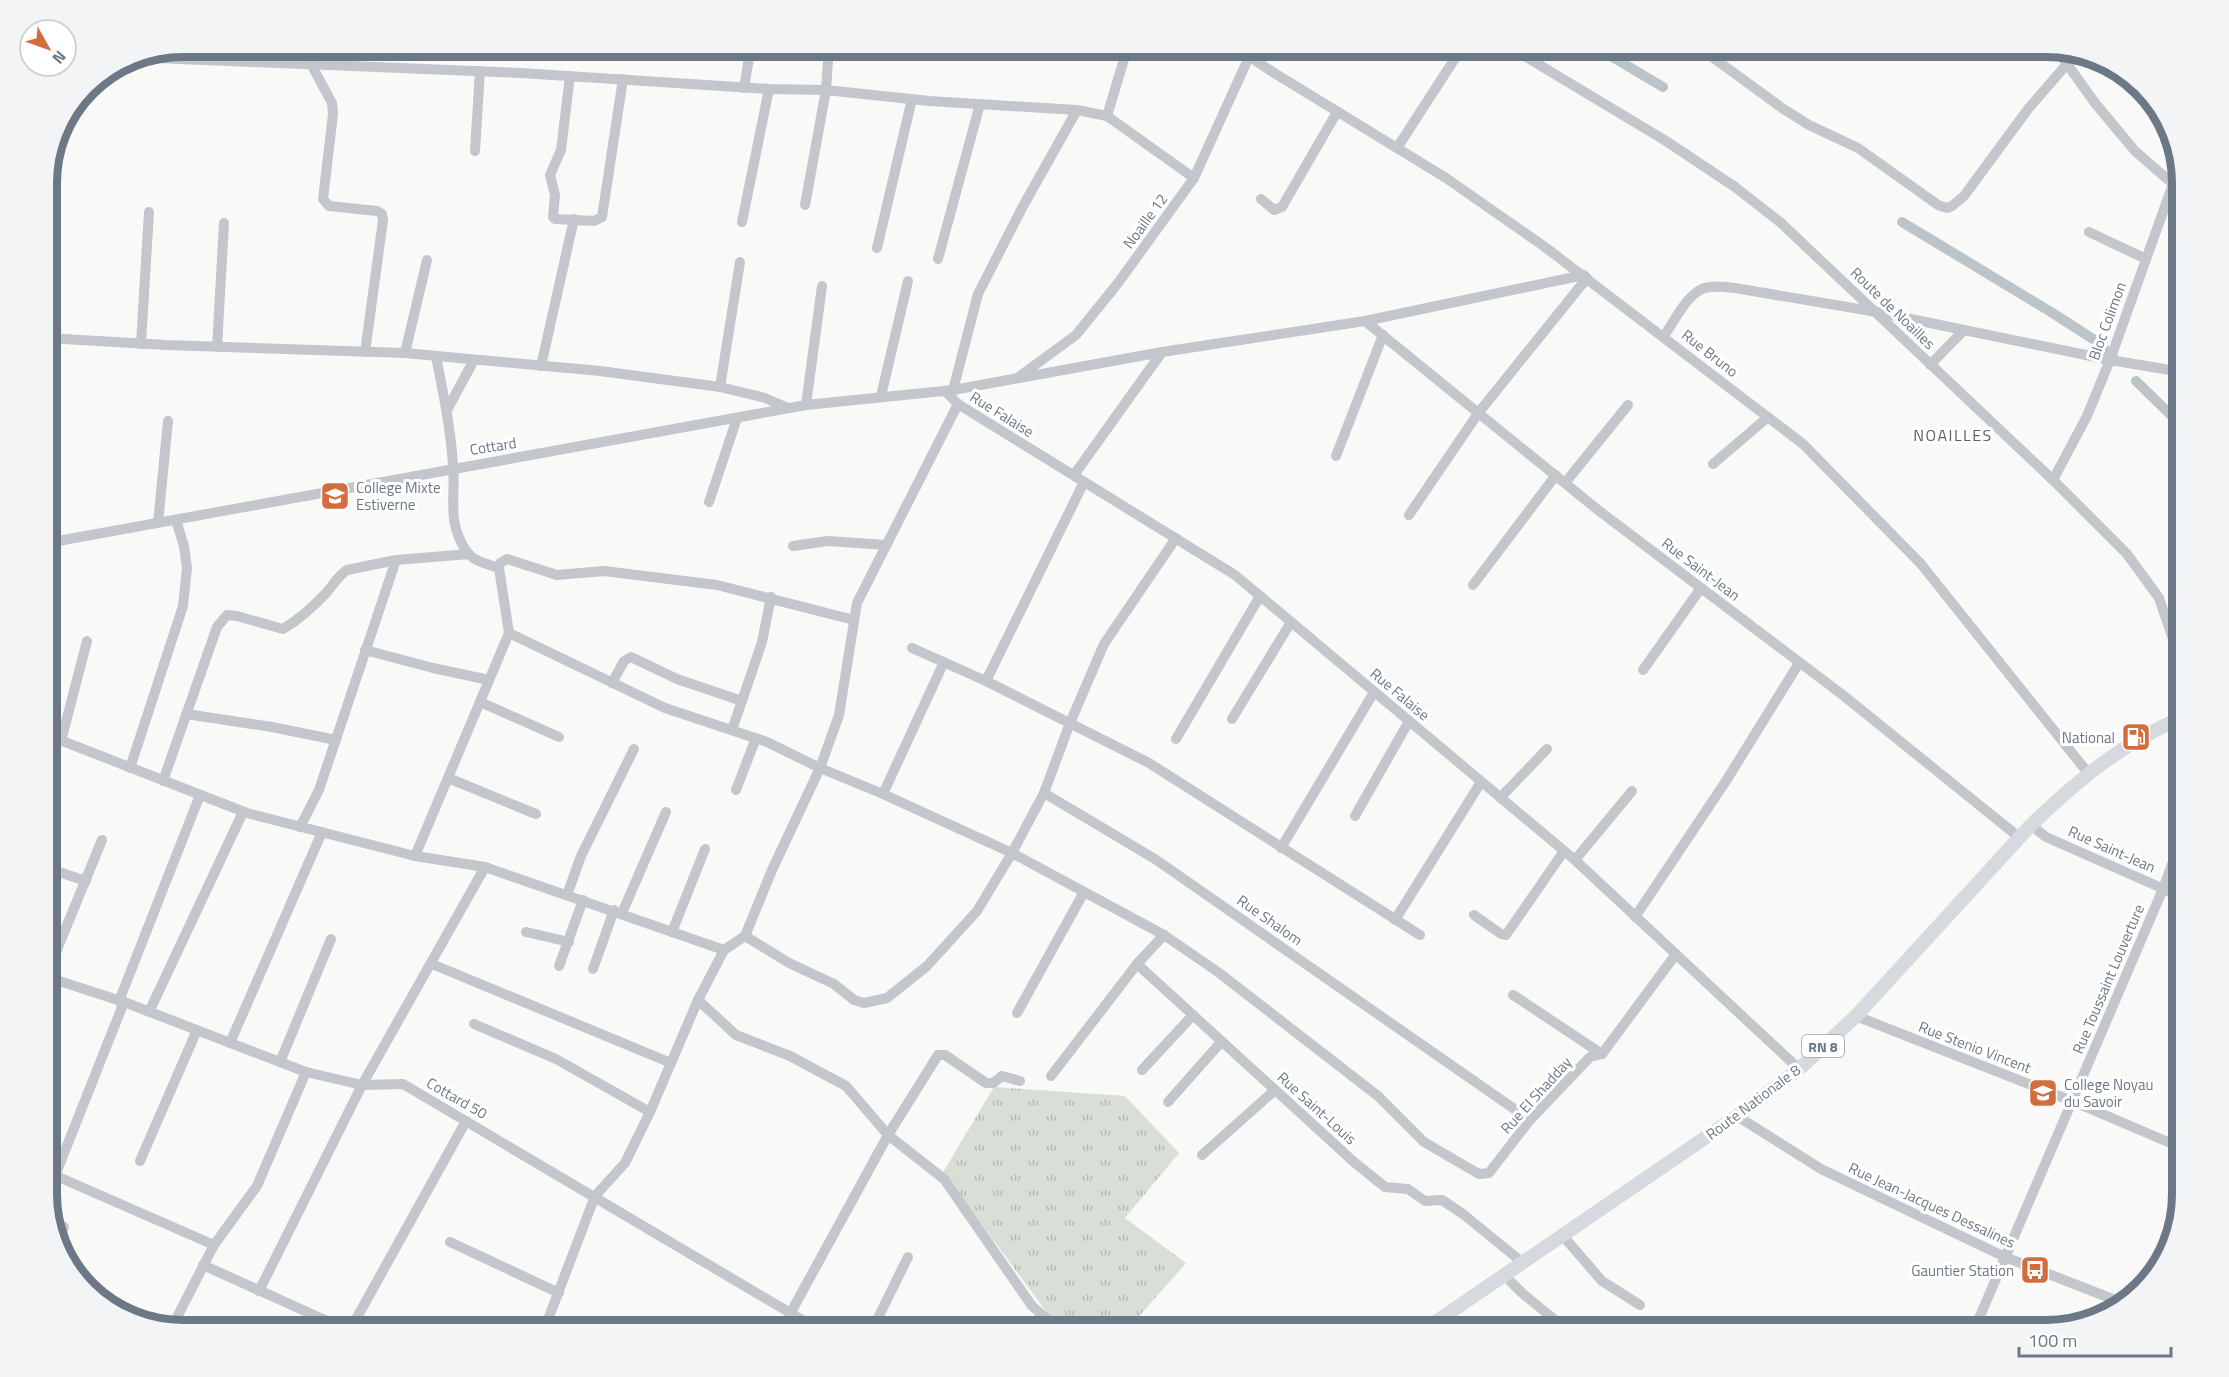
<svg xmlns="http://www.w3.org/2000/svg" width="2229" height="1377" font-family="'Titillium Web',sans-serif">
<defs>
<pattern id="grass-tufts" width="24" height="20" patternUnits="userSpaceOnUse" patternTransform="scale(1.5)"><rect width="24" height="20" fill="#d9ded7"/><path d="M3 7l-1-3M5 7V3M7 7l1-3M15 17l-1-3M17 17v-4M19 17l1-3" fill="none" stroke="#b4b9b4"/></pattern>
</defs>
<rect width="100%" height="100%" fill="#f9f9f8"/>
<path fill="url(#grass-tufts)" d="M 994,1087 L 1125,1096 L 1179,1153 L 1125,1218 L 1186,1263 L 1127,1330 L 1084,1330 L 1048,1314 L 943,1172 Z"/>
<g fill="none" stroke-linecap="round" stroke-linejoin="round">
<g stroke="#bbc4c9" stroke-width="10">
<path d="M 1594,46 L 1663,87"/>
<path d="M 1902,222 L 2051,312 L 2093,339 L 2113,357"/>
<path d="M 2136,381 L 2182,426"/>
</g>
<g stroke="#c3c6ca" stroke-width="10">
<path d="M 1234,46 L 1271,71 L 1446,178 L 1545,247 L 1803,444 L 1921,564 L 2088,773"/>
<path d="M 1508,46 L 1666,141 L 1735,187 L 1780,222 L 2053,480 L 2127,554 L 2159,598 L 2182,666"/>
<path d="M 1697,46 L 1782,108 L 1809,125 L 1858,148 L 1938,205 L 1947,208 L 1952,206 L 1964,196 L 2028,109 L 2067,64"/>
<path d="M 2057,50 L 2095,103 L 2135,151 L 2173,184"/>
<path d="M 131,57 L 521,73 L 769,89 L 826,90 L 929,101 L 1077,110 L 1107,116 L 1194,178"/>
<path d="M 311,64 L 332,103 L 333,114 L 323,199 L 329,206 L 377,211 L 382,214 L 383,220 L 365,352"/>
<path d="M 570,76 L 561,150 L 550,175 L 555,195 L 553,217 L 555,219 L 594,221 L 602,217 L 623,79"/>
<path d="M 744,88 L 751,46"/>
<path d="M 1107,116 L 1128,46"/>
<path d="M 1397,148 L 1463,46"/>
<path d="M 475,151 L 480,71"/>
<path d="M 1261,199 L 1274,210 L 1282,207 L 1337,112"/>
<path d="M 805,205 L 826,90 L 829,46"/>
<path d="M 742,222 L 769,89"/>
<path d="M 2089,232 L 2146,259"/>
<path d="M 877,248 L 912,99"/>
<path d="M 938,259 L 980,104"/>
<path d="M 1365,321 L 1598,510 L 1844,696 L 2020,838"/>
<path d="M 1664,336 C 1674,322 1686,296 1702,289 C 1712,285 1725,287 1735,288 L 1877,312 L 1964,330"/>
<path d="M 47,338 L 166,345 L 405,353 L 600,371 L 720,387 L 765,398 L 788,408"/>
<path d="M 141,344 L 149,212"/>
<path d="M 217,347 L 224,223"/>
<path d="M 405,353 L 427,260"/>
<path d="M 436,356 C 443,393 451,429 453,466 C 456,498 446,522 467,552 C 474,562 488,564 499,568"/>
<path d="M 1930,365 L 1964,330 L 2110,360 L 2182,372"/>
<path d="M 541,366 L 574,219"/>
<path d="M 1020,376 L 1076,335 L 1118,283 L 1194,178 L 1254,46"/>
<path d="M 720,387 L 740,262"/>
<path d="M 953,390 L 978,294 L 1022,208 L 1077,110"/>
<path d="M 945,391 L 958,404 L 1235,575 L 1575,860 L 1799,1069"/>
<path d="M 881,396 L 908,281"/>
<path d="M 806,405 L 822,286"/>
<path d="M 447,410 L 474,360"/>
<path d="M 1336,456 L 1383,335"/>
<path d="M 1713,464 L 1768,417"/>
<path d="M 1074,475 L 1162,352"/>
<path d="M 2053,480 L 2087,416 L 2110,360 L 2173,184 L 2180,169"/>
<path d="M 1565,483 L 1628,405"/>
<path d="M 709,502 L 737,418"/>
<path d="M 1409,515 L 1479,412 L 1587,278"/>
<path d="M 158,523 L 168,421"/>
<path d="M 47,543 L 806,405 L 953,390 L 1162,352 L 1365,321 L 1584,275"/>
<path d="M 793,546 L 828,541 L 886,545"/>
<path d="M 1473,585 L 1556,475"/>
<path d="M 509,633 L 499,568 L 500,563 L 507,559 L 557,575 L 604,571 L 717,585 L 854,620"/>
<path d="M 912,648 L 986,681 L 1084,482"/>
<path d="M 365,650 L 433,668 L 489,680"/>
<path d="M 1643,670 L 1701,588"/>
<path d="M 986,681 L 1149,763 L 1420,935"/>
<path d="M 612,683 L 624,661 L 631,657 L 677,679 L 742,701"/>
<path d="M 480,702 L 559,737"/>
<path d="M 186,714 L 272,727 L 336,740"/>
<path d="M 1232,719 L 1291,622"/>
<path d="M 732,730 L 762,642 L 771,597"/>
<path d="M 47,735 L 247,813 L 415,856 L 485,867 L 724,950"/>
<path d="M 1176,739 L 1260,596"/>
<path d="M 61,741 L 87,641"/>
<path d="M 130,768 L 183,606 L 187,568 L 184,546 L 176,520"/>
<path d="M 448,778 L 536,814"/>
<path d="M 163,781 L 217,627 L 227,615 L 237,616 L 283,629 C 300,619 314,606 327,592 C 334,584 338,576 347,570 L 396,560 L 469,554"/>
<path d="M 736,790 L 756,738"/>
<path d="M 1044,793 L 1070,723 L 1104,644 L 1176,538"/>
<path d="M 883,794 L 944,662"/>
<path d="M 1500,798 L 1547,749"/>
<path d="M 1355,816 L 1409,721"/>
<path d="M 2031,825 L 2046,837 L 2182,897"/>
<path d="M 300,827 L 319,790 L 396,560"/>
<path d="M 1281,848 L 1374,692"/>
<path d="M 415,856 L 509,633 L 665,708 L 767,742 L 820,768 L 883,794 L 1012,853 L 1164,935 L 1218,972 L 1378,1096 L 1424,1142 L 1479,1174 L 1489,1173 L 1530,1120 L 1590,1057 L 1602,1054 L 1676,954"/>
<path d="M 1575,860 L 1632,791"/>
<path d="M 47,868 L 86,881"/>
<path d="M 567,895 L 581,856 L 634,749"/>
<path d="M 622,913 L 666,812"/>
<path d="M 1474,915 L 1501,934 L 1506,935 L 1564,851"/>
<path d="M 1635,917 L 1726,781 L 1799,663"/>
<path d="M 1395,920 L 1481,782"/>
<path d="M 526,932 L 569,942"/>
<path d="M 672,932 L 705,849"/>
<path d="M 1164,935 L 1137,964 L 1354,1162 L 1385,1187 L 1408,1189 L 1425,1201 L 1442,1200 L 1463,1214 L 1523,1263"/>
<path d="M 745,936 L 789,963 L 834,984 L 854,1000 L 864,1003 L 887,998 L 927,966 L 977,911 L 1012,853 L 1044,793 L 1155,859 L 1530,1120"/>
<path d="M 432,964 L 671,1063"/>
<path d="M 559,966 L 583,900"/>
<path d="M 593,969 L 614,910"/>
<path d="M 47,974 L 102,840"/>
<path d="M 47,977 L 124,1002 L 306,1072 L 362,1085 L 403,1084 L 819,1330"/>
<path d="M 1513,995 L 1602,1054"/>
<path d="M 698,1000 L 736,1035 L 790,1056 L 846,1086 L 888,1135 L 944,1179 L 1032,1306 L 1051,1322 L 1067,1330"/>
<path d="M 119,1001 L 200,795"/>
<path d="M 149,1012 L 243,812"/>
<path d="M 1017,1013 L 1084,892"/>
<path d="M 1856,1016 L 2072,1101 L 2182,1148"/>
<path d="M 474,1024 L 556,1059 L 650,1112"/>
<path d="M 230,1043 L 322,832"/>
<path d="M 280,1062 L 331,939"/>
<path d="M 1142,1070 L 1193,1015"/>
<path d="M 1051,1076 L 1137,964"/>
<path d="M 1168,1102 L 1222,1041"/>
<path d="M 1737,1116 L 1821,1169 L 2005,1257 L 2123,1303"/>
<path d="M 1202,1155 L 1275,1090"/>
<path d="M 140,1161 L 197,1030"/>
<path d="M 47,1172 L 214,1245"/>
<path d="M 55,1176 L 124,1002"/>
<path d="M 1563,1236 L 1602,1281 L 1640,1305"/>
<path d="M 59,1242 L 64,1227"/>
<path d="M 450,1242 L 559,1293"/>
<path d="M 203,1265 L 347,1330"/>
<path d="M 1505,1276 L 1522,1293 L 1560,1324"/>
<path d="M 259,1291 L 362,1085 L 485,867"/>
<path d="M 790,1314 L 888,1135 L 938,1055 L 945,1055 L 986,1083 L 993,1083 L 1002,1076 L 1020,1081"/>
<path d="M 172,1327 L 214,1245 L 257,1186 L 306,1072"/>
<path d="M 318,1330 L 323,1319"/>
<path d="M 350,1330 L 466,1121"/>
<path d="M 544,1330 L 595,1196 L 625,1163 L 650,1112 L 698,1000 L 724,950 L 745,936 L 772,870 L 820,768 L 839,715 L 857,603 L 958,404"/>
<path d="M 872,1330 L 908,1257"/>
<path d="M 1030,1330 L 1041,1315"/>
<path d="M 1974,1330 L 2163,889 L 2182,837"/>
</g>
<path stroke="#d6d9dd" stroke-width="14" d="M 1424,1330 L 1737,1116 L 1799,1069 L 1856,1016 L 2031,825 C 2076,782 2124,741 2182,718"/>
</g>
<defs>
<g id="school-square" transform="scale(1.5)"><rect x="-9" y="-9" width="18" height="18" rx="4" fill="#d36d3e" stroke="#fff"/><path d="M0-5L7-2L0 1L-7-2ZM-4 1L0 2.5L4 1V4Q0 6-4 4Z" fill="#fff"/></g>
<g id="fuel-square" transform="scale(1.5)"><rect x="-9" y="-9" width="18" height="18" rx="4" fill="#d36d3e" stroke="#fff"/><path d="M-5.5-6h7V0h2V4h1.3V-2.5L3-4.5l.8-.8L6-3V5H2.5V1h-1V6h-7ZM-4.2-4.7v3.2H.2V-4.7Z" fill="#fff"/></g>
<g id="bus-square" transform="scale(1.5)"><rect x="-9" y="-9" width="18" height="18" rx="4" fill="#d36d3e" stroke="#fff"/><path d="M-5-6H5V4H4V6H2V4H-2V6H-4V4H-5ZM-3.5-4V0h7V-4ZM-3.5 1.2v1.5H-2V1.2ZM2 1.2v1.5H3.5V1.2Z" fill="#fff"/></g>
</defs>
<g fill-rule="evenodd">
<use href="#school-square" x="335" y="496"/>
<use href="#fuel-square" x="2136" y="737"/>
<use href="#school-square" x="2043" y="1093"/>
<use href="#bus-square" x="2035" y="1270"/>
</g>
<g text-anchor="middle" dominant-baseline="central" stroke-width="6" stroke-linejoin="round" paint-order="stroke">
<rect fill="#fff" stroke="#98a0aa" stroke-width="1.5" x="1802" y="1035" width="42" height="22" rx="4.5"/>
<g font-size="14" font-weight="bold" fill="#6c7885">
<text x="1823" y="1046">RN 8</text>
</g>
<g font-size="15" fill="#6c7885" stroke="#fff">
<text transform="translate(1145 221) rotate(-54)">Noaille 12</text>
<text transform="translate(1893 308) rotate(44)">Route de Noailles</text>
<text transform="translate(2107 321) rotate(-70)">Bloc Colimon</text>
<text transform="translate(1710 353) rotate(38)">Rue Bruno</text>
<text transform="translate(1002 414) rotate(32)">Rue Falaise</text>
<text transform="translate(493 446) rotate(-9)">Cottard</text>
<text transform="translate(1701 569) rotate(37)">Rue Saint-Jean</text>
<text transform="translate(1400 694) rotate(40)">Rue Falaise</text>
<text transform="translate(2112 849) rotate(24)">Rue Saint-Jean</text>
<text transform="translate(1270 920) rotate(35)">Rue Shalom</text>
<text transform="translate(2108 979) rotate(-67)">Rue Toussaint Louverture</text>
<text transform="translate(1975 1047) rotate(21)">Rue Stenio Vincent</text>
<text transform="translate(1536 1095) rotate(-48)">Rue El Shadday</text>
<text transform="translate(457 1098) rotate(30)">Cottard 50</text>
<text transform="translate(1753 1102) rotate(-37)">Route Nationale 8</text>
<text transform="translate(1317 1108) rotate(42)">Rue Saint-Louis</text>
<text transform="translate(1932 1205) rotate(25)">Rue Jean-Jacques Dessalines</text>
</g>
<g font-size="15" fill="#6c7885" stroke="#fff" text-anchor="start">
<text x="356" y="487">College Mixte<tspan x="356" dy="17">Estiverne</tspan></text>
<text x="2115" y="737" text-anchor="end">National</text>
<text x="2064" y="1084">College Noyau<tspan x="2064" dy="17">du Savoir</tspan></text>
<text x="2014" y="1270" text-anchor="end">Gauntier Station</text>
</g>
<g font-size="16" letter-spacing="1.5" fill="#59626b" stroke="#fff">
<text x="1953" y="435">NOAILLES</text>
</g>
</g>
<path d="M0 0H2229V1377H0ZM183 57H2046A126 126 0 0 1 2172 183V1194A126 126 0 0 1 2046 1320H183A126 126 0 0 1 57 1194V183A126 126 0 0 1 183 57Z" fill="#f3f4f5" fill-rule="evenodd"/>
<path fill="none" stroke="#6c7885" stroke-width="8" d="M183 57H2046A126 126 0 0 1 2172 183V1194A126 126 0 0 1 2046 1320H183A126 126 0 0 1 57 1194V183A126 126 0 0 1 183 57Z"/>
<g transform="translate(48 48) rotate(130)"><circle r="28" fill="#ffffff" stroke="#c4c9ce" stroke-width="1.5"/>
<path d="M0-4.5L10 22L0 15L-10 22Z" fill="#d36d3e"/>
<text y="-9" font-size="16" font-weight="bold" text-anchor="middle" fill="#6c7885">N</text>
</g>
<path d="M2019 1347v9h152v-9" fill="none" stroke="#6c7885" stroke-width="3"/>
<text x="2028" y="1347" font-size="18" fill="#6c7885" stroke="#ffffff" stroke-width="4.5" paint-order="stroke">100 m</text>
</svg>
